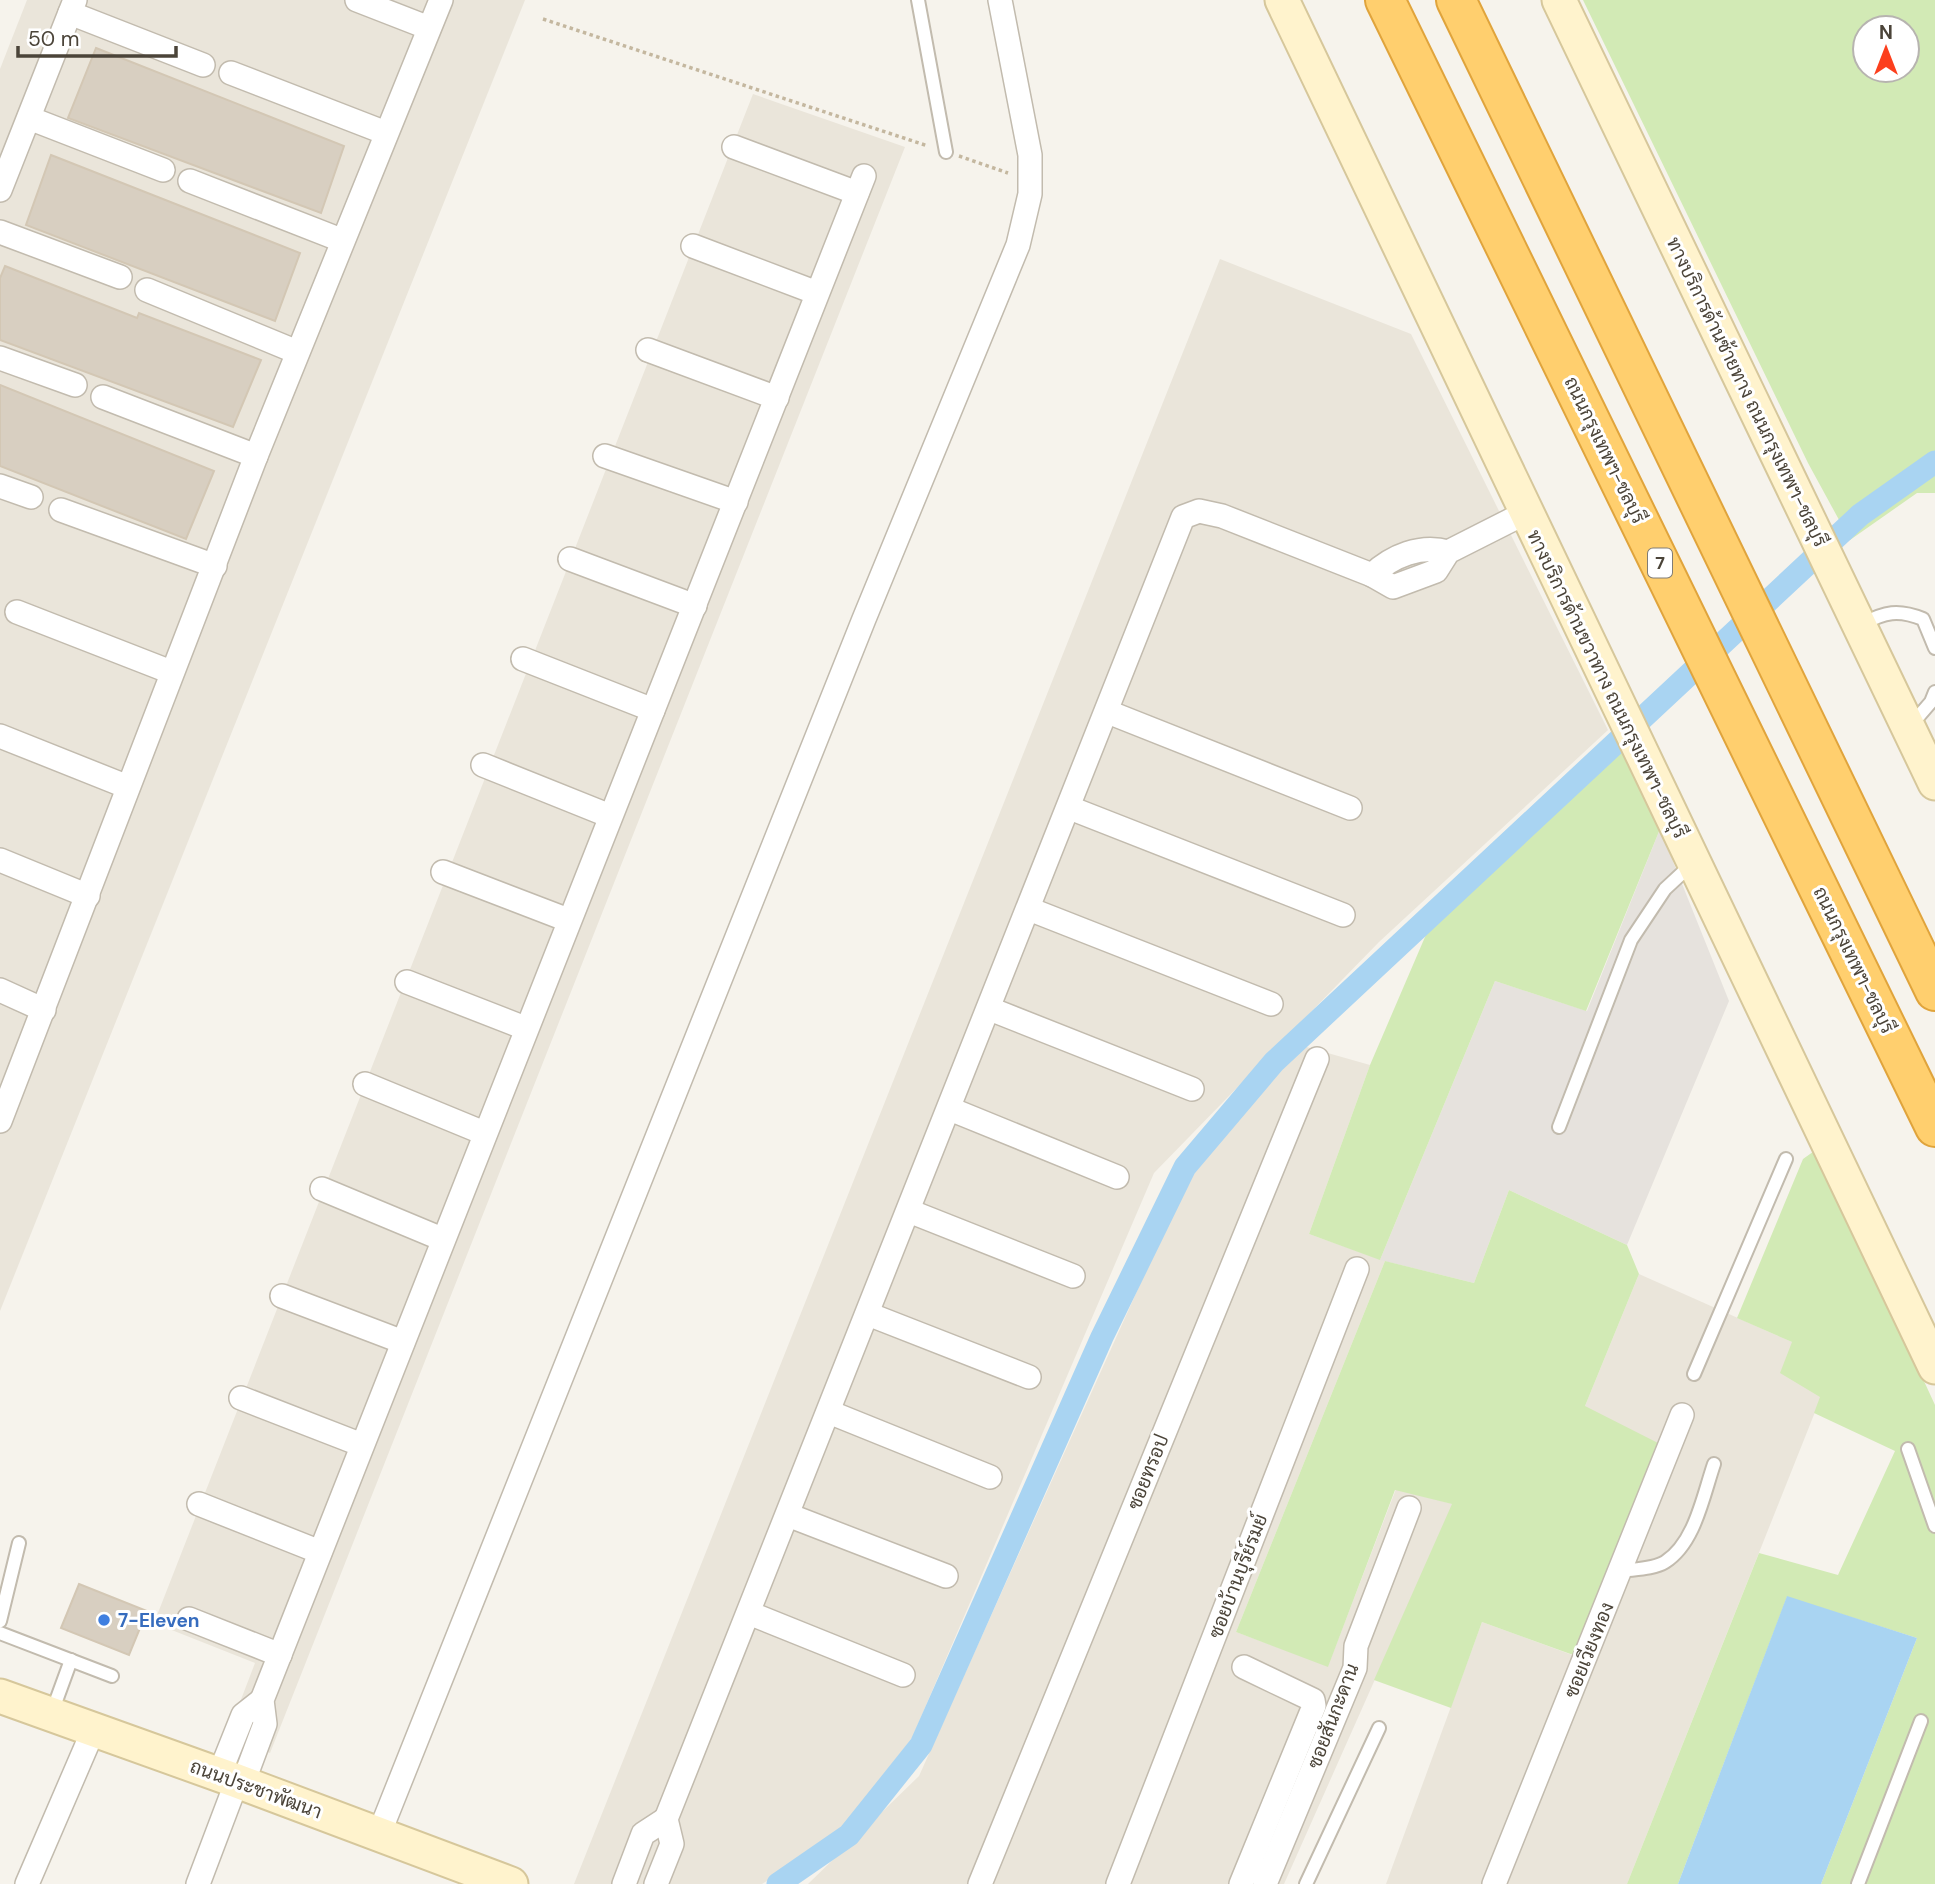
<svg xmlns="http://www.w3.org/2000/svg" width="1935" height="1884" font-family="'DM Sans',Sarabun,sans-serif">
<rect width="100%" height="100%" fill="#f6f3ec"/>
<g fill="#eae5da">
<path d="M 27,0 L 525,0 L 0,1311 L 0,69 Z"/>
<path d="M 753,94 L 905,147 L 270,1753 L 227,1736 L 255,1663 L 154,1623 Z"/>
<path d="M 1220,259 L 1411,334 L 1608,730 L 1379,942 L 1154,1173 L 912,1738 L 836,1836 L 762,1884 L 574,1884 Z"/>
<path d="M 1303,1046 L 1370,1065 L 1309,1234 L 1385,1261 L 1236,1632 L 1328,1666 L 1396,1489 L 1453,1504 L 1284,1884 L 808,1884 L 919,1776 L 1191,1171 Z"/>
<path d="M 1639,1274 L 1792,1342 L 1821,1397 L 1627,1884 L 1386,1884 L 1482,1622 L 1575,1656 L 1585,1406 Z"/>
</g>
<path fill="#e6e2dd" d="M 1660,829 L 1729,1001 L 1627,1245 L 1509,1190 L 1474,1283 L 1380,1260 L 1495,981 L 1587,1011 Z"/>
<g fill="#d2eab5" fill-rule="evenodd">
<path d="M 1583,0 L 1935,0 L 1935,493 L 1917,493 L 1850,540 L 1808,463 ZM 1865,28 L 1907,28 L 1907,70 L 1865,70 Z"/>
<path d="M 1624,750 L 1660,829 L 1586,1011 L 1495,981 L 1380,1260 L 1309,1234 L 1370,1065 L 1428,930 Z"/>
<path d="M 1817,1149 L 1935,1405 L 1935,1884 L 1821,1884 L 1917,1638 L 1787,1597 L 1678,1884 L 1627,1884 L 1759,1553 L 1838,1575 L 1895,1451 L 1814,1413 L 1820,1397 L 1780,1373 L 1792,1342 L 1737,1318 L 1803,1159 Z"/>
<path d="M 1509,1190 L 1627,1245 L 1639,1274 L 1585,1406 L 1660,1444 L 1576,1656 L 1482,1622 L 1451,1708 L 1374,1680 L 1452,1504 L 1395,1490 L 1328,1667 L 1236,1632 L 1385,1261 L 1474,1283 Z"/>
</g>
<path fill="#a9d4f2" d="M 1787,1596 L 1917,1638 L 1821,1884 L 1678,1884 Z"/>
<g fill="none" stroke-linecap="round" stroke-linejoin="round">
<path stroke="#a9d4f2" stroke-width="23" d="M 778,1884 L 849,1835 L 921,1745 L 1102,1337 L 1185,1167 L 1274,1062 L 1860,515 L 1935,462"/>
</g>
<g fill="#d8cfc1" stroke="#d3c7b4" stroke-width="2">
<path d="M 96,48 L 344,146 L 321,213 L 68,118 Z"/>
<path d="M 51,155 L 300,253 L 275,321 L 26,225 Z"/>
<path d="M 5,266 L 137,318 L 139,313 L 261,360 L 233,427 L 0,340 L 0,278 Z"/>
<path d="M 0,385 L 214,471 L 186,539 L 0,466 Z"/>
<path d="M 79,1584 L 147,1611 L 129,1655 L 61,1628 Z"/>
</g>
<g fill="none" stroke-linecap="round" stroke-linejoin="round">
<g stroke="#c2bbae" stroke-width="16">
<g id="lane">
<path d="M 918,0 L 946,152"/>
<path d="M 1862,624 C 1885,612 1898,609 1923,619 L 1935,648"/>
<path d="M 1911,725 L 1931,702 L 1935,692"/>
<path d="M 1559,1127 L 1631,940 L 1665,889 L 1693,863"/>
<path d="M 1694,1374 L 1786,1159"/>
<path d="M 1908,1449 L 1935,1526"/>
<path d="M 1621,1571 C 1634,1569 1654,1569 1665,1562 C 1695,1543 1703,1496 1714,1464"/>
<path d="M 0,1621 L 19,1543"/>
<path d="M 0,1633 L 112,1676"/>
<path d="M 52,1712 L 71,1660"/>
<path d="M 1306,1884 L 1379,1728"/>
<path d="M 1858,1884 L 1921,1721"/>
</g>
</g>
<g stroke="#c2bbae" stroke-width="26">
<g id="street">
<path d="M 357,0 L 429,28"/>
<path d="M 70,13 L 203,65"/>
<path d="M 231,73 L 386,133"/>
<path d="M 29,118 L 163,170"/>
<path d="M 734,147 L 857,193"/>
<path d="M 190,181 L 341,240"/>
<path d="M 0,190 L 75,0"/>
<path d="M 0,232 L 120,277"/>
<path d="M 693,246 L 817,293"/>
<path d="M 147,290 L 297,352"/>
<path d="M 648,350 L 777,398"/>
<path d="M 0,358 L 75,385"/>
<path d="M 103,397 L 256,456"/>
<path d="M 605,456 L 736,502"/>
<path d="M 0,486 L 31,497"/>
<path d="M 61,510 L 215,566"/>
<path d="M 570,559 L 695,606"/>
<path d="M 1372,575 C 1392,556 1421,544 1448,552"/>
<path d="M 17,612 L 171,672"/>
<path d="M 523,659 L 653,710"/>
<path d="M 1108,712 L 1350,808"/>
<path d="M 0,736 L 128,787"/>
<path d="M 483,765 L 610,816"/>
<path d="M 1070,808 L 1343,915"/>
<path d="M 0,860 L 88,896"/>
<path d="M 443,872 L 568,920"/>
<path d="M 1029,909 L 1271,1004"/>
<path d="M 407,982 L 525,1028"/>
<path d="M 0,990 L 44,1010"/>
<path d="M 990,1009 L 1192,1089"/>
<path d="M 365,1084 L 484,1133"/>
<path d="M 950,1109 L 1117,1177"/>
<path d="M 0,1121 L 256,456 L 441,0"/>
<path d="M 322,1189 L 442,1239"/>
<path d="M 909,1211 L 1073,1276"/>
<path d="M 282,1296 L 403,1342"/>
<path d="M 868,1314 L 1029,1377"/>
<path d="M 241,1398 L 362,1445"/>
<path d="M 829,1412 L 990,1477"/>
<path d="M 199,1504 L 320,1552"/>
<path d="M 788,1515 L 946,1576"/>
<path d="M 749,1613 L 903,1675"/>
<path d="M 189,1619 L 280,1655"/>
<path d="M 219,1775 L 243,1715 L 262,1700"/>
<path d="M 243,1783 L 265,1724 L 262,1700 L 864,176"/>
<path d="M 379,1834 L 864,619 L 1018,245 L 1030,194 L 1030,155 L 1000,0"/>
<path d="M 27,1884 L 93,1731"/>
<path d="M 198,1884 L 237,1781"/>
<path d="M 624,1884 L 643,1834 L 666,1819"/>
<path d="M 656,1884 L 672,1844 L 666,1819 L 1183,517 L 1199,511 L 1222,516 L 1372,575 L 1393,587 L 1436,571 L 1448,552 L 1525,513"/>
<path d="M 980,1884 L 1317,1059"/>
<path d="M 1118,1884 L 1357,1269"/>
<path d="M 1241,1884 L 1314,1706 L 1313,1700 L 1244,1667"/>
<path d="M 1265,1884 L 1355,1668 L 1356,1646 L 1409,1508"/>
<path d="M 1494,1884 L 1682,1415"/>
</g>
</g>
<g stroke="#d6c79b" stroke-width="37">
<g id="secondary">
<path d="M 1282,0 L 1935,1367"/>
<path d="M 1559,0 L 1935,783"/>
<path d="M 0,1696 L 237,1781 L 511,1884"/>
</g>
</g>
<g stroke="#e0a43c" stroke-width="42">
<g id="highway">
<path d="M 1385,0 L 1935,1127"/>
<path d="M 1456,0 L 1935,991"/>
</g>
</g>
<g stroke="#c4b79f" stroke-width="3.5" stroke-dasharray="3.5 3.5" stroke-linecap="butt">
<path d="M 543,19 L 928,146"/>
<path d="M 959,156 L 1008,173"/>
</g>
<use href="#lane" stroke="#fff" stroke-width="12"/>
<use href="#street" stroke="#fff" stroke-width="23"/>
<use href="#secondary" stroke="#fff3cd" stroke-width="33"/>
<use href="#highway" stroke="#ffcf6e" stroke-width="38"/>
</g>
<circle fill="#3f7fe0" stroke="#fff" stroke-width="2.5" cx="104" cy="1620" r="7"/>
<g text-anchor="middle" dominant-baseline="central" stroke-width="6" stroke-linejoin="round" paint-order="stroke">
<rect fill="#fff" stroke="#817c74" stroke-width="2" x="1648" y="548.5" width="24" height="29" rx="5"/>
<g font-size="18" font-weight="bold" fill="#4b4439">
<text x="1660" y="563">7</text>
</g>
<g font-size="19" fill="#4b4439" stroke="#fff">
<text transform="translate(1747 392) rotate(64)">ทางบริการด้านซ้ายทาง ถนนกรุงเทพฯ-ชลบุรี</text>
<text transform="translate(1605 450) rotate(64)">ถนนกรุงเทพฯ-ชลบุรี</text>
<text transform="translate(1607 684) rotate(64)">ทางบริการด้านขวาทาง ถนนกรุงเทพฯ-ชลบุรี</text>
<text transform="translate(1854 960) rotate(64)">ถนนกรุงเทพฯ-ชลบุรี</text>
<text transform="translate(1148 1472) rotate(-68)">ซอยทรอป</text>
<text transform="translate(1238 1576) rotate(-69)">ซอยบ้านบุรีย์รมย์</text>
<text transform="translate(1589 1650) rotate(-68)">ซอยเวียงทอง</text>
<text transform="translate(1333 1716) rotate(-69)">ซอยสันกะดาน</text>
<text transform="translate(256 1789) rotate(20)">ถนนประชาพัฒนา</text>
</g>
<g font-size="19" font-weight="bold" fill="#366cbe" stroke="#fff" text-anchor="start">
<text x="118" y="1620">7-Eleven</text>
</g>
</g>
<g transform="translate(1886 49)"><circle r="33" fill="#ffffff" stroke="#b7b4b0" stroke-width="2"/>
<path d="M0-5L12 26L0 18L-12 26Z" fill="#fc3f1d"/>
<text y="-10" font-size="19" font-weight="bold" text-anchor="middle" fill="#4b4439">N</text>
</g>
<path d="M18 46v10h158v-10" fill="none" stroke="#4b4439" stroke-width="3.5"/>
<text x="28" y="46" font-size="21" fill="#4b4439" stroke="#ffffff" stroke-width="5" paint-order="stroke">50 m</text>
</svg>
